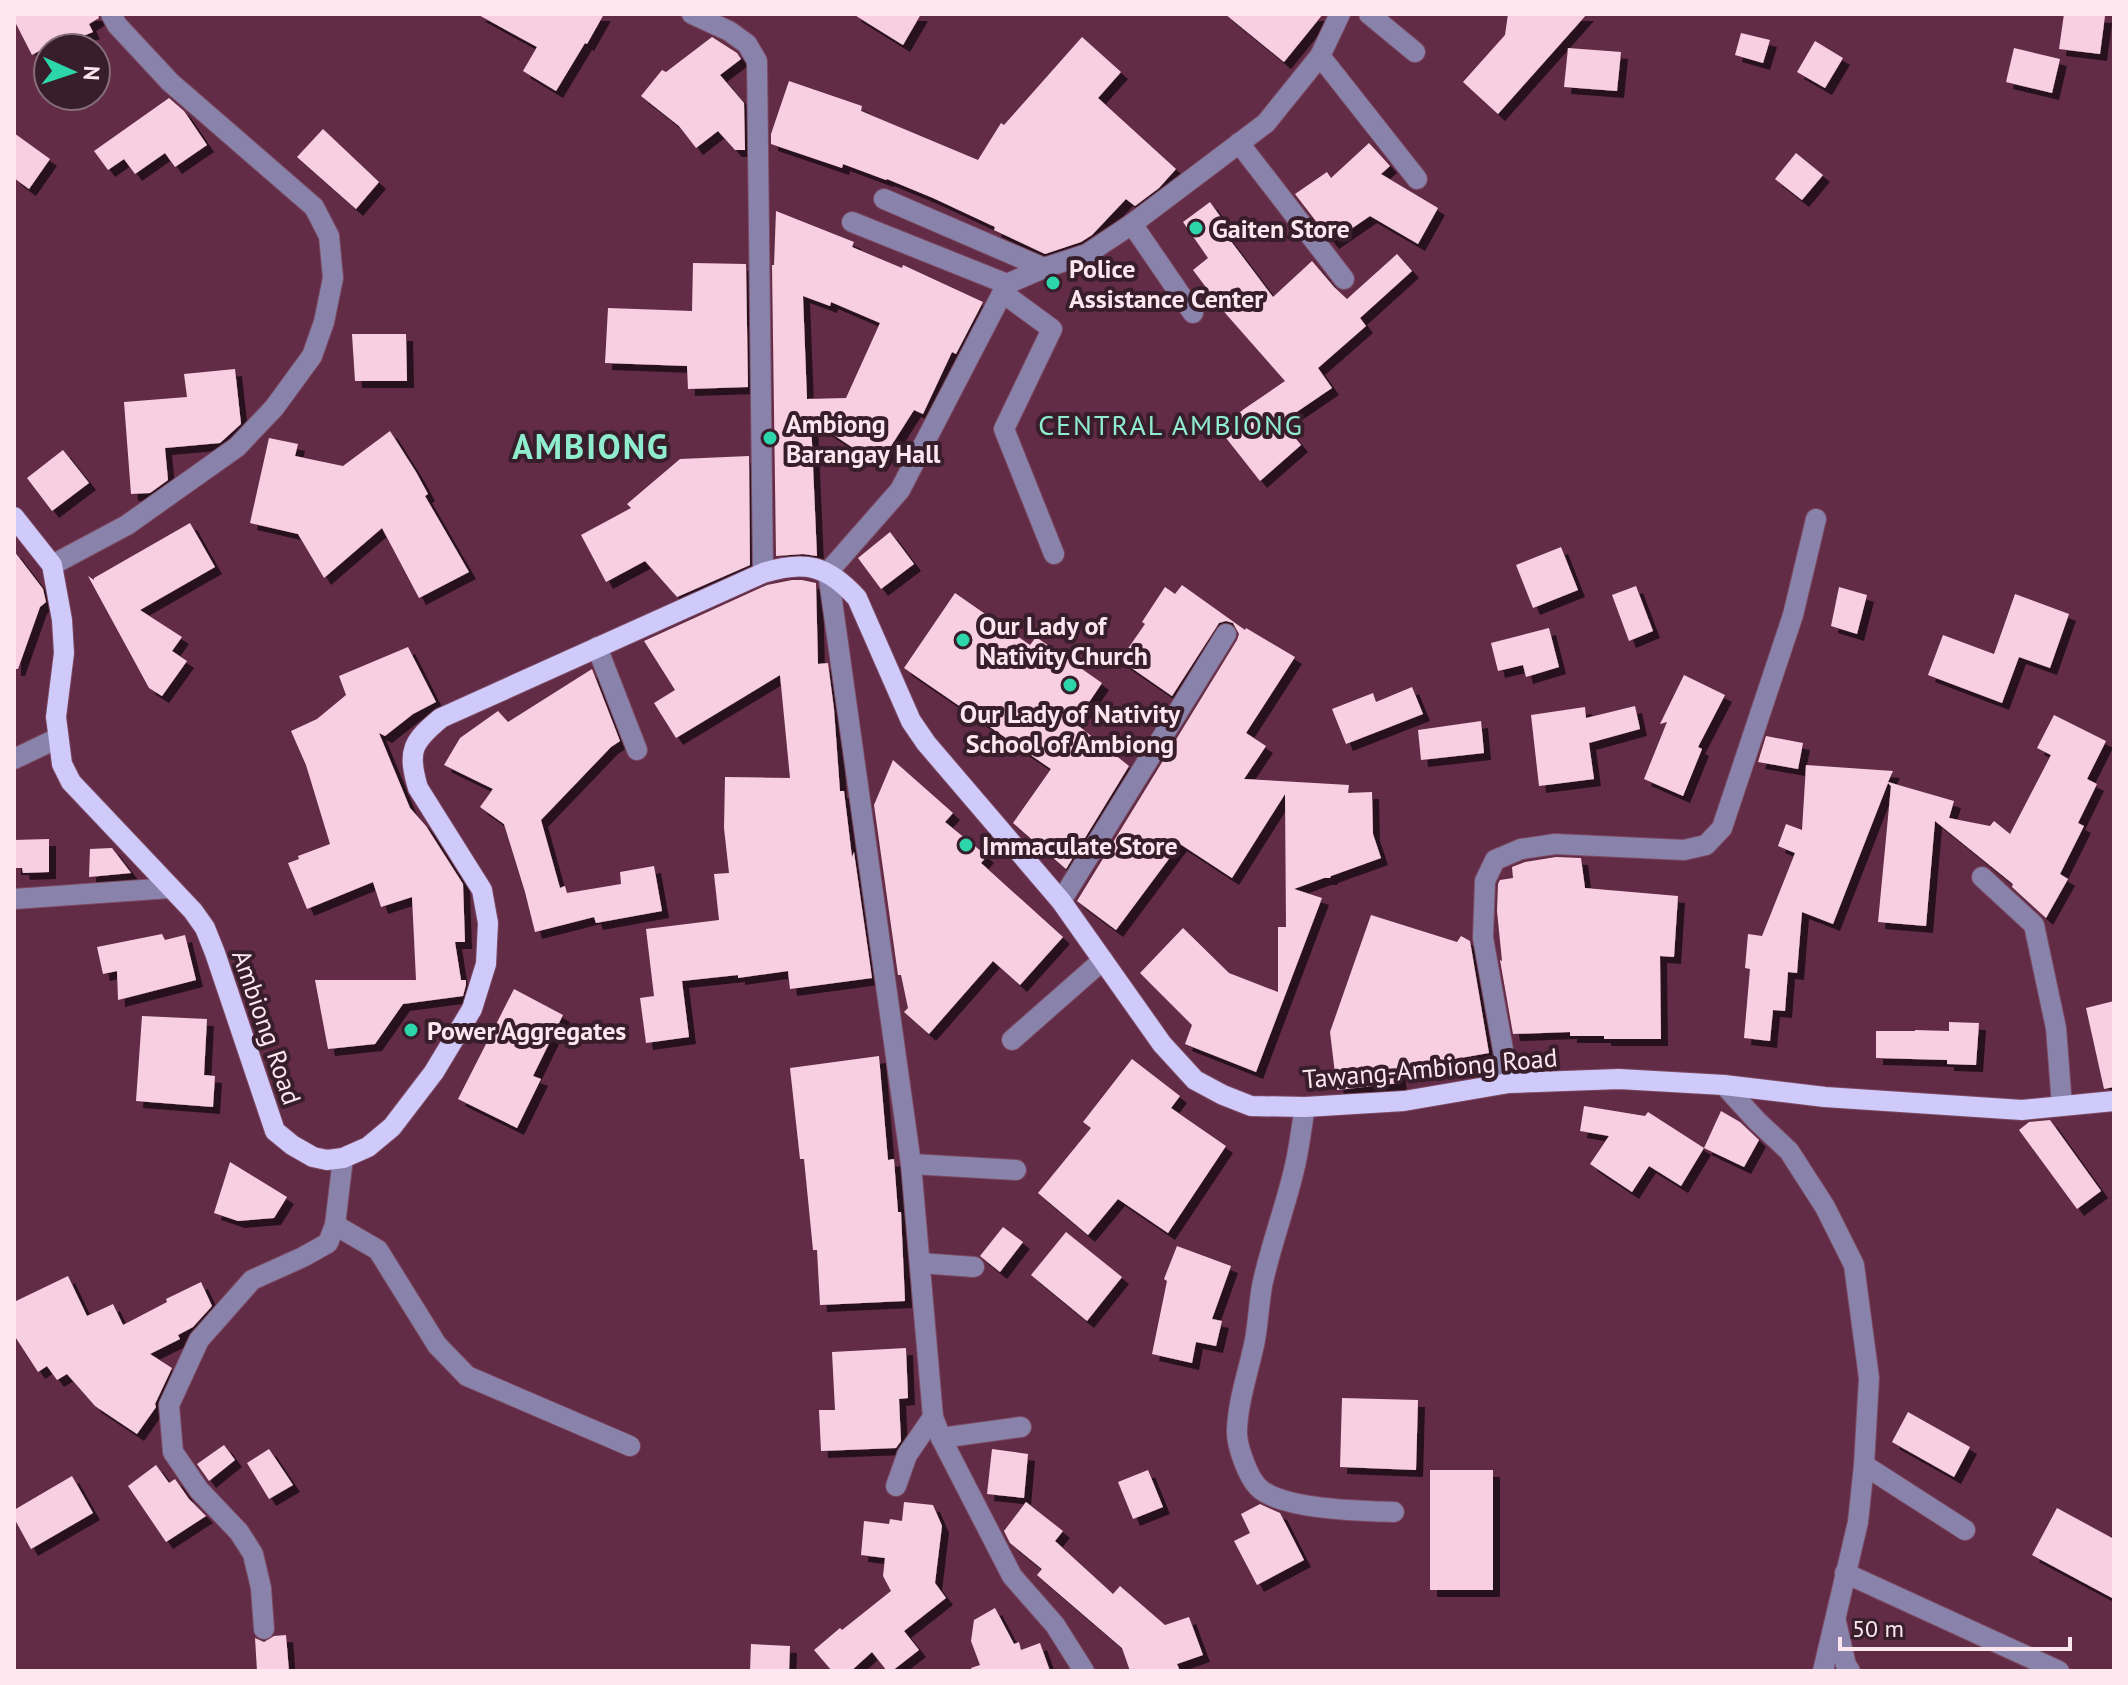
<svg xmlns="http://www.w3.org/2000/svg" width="2128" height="1685" font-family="'PT Sans',sans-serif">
<defs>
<filter id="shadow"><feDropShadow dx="7" dy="7" stdDeviation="0" flood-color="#0009"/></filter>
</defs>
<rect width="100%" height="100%" fill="#622b46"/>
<g fill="#f8cfe0" fill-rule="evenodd" filter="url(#shadow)">
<path d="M 14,14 L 98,14 L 99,18 L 89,24 L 93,32 L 61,45 L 59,40 L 32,55 L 14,20 Z"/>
<path d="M 477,14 L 604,14 L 587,44 L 585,43 L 556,91 L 523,71 L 537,47 Z"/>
<path d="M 853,14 L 921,14 L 903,45 Z"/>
<path d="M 1225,14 L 1323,14 L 1284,62 Z"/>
<path d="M 1508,14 L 1587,14 L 1498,114 L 1463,82 L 1505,35 Z"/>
<path d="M 2064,14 L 2105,16 L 2100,54 L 2059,49 Z"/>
<path d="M 1741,33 L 1770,40 L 1763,63 L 1735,55 Z"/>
<path d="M 712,37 L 737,53 L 741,59 L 720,75 L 744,103 L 745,150 L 735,150 L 718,131 L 696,148 L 679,126 L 641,96 L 662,70 L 666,72 Z"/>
<path d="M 1082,37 L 1121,72 L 1098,98 L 1176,169 L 1159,188 L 1135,206 L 1126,199 L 1092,235 L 1081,242 L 1045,254 L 994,230 L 995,227 L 933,198 L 887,179 L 886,180 L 843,164 L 842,168 L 771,144 L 771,134 L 789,81 L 862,106 L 861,111 L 978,160 L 1001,123 L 1004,125 Z"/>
<path d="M 1815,41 L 1843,58 L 1825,88 L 1797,72 Z"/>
<path d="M 1568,48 L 1621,52 L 1617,91 L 1564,87 Z"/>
<path d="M 2014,48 L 2060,59 L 2052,93 L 2006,82 Z"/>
<path d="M 169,98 L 184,111 L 207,145 L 175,167 L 165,153 L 135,174 L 124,159 L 108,170 L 94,151 Z"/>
<path d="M 323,129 L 379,182 L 356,209 L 297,157 Z"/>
<path d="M 14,133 L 50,159 L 29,189 L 14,178 Z"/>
<path d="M 1369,143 L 1390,166 L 1381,174 L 1438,208 L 1418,244 L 1370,216 L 1332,242 L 1295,194 L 1327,172 L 1331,178 Z"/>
<path d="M 1796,153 L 1823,175 L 1802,200 L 1775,179 Z"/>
<path d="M 1210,202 L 1229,229 L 1224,232 L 1273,297 L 1312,261 L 1334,287 L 1347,299 L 1397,254 L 1412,271 L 1360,318 L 1366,326 L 1318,368 L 1332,388 L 1282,422 L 1301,445 L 1260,481 L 1219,429 L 1244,409 L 1285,381 L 1226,314 L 1193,270 L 1208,258 L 1183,222 Z"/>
<path d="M 776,211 L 854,242 L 852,247 L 902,268 L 903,265 L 983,302 L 956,354 L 952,352 L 923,414 L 914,410 L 879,465 L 811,420 L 817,556 L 803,554 L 776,556 L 772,265 L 774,265 ZM 803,296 L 830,306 L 831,302 L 880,323 L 846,398 L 807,399 Z"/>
<path d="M 693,263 L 746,264 L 748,387 L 688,389 L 687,366 L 605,363 L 608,308 L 692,311 Z"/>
<path d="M 352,334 L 406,334 L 407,381 L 355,381 Z"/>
<path d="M 235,369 L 241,424 L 220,443 L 165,448 L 168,480 L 150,493 L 131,494 L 124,402 L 187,397 L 184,374 Z"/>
<path d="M 390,431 L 416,472 L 428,494 L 425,496 L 469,572 L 419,598 L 382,528 L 324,578 L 298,534 L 250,523 L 269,438 L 298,444 L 295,456 L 343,466 Z"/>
<path d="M 63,450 L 89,483 L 52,511 L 27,478 Z"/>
<path d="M 749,456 L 750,565 L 677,597 L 645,561 L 606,582 L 581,535 L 631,508 L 627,504 L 680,459 Z"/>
<path d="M 190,523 L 215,567 L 140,610 L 182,637 L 172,651 L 187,661 L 162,696 L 149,688 L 88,576 L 94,580 L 94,578 Z"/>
<path d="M 890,532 L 914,564 L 881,589 L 858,558 Z"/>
<path d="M 1561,547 L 1578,590 L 1533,608 L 1516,565 Z"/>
<path d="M 14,551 L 43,589 L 46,602 L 40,607 L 18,669 L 14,669 Z"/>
<path d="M 792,580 L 802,580 L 816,583 L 818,664 L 828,663 L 834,709 L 840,791 L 844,791 L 852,857 L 854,852 L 872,978 L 790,989 L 788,971 L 738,978 L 738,975 L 682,981 L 689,1037 L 646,1043 L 640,998 L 654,996 L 646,929 L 719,920 L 714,874 L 729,873 L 724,828 L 725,777 L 790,778 L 780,675 L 676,738 L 654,703 L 675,690 L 644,641 L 767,585 Z"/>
<path d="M 1182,585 L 1245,630 L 1246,628 L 1295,657 L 1246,733 L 1266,746 L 1244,779 L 1349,785 L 1348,793 L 1372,792 L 1373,834 L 1381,858 L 1331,876 L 1330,878 L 1324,878 L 1294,889 L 1322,898 L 1256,1072 L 1185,1044 L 1192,1025 L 1140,973 L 1183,928 L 1229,973 L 1278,992 L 1278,927 L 1286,927 L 1285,794 L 1232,878 L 1180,844 L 1116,930 L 1077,901 L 1237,640 L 1239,634 L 1233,623 L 1226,621 L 1219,623 L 1172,696 L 1120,660 L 1145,624 L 1142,622 L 1165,587 L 1175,594 Z"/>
<path d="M 1636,586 L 1653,631 L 1629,641 L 1612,595 Z"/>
<path d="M 1839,587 L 1867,595 L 1857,634 L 1831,626 Z"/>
<path d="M 955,593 L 1030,645 L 1036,637 L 1102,683 L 1075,723 L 1129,766 L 1066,869 L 1013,823 L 1051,769 L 904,668 Z"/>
<path d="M 2015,594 L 2069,614 L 2050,668 L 2019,657 L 2002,703 L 1928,675 L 1943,635 L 1994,654 Z"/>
<path d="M 1549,628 L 1559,667 L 1526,677 L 1523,665 L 1498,671 L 1491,643 Z"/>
<path d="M 408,647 L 436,702 L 413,714 L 385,736 L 379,733 L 410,808 L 426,826 L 463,884 L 465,942 L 455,942 L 461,980 L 466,980 L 466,985 L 463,996 L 403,1004 L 375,1044 L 328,1049 L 315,980 L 416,980 L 412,897 L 381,907 L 373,882 L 307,909 L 288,863 L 299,859 L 298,856 L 330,844 L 306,765 L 291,731 L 317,719 L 346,695 L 339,676 Z"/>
<path d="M 592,669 L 620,741 L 611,747 L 541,820 L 560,888 L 565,886 L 567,893 L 621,884 L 620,872 L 654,866 L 662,911 L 596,923 L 594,917 L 535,932 L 525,892 L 504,824 L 480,807 L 493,789 L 444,765 L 460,738 L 498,711 L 508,722 Z"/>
<path d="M 1684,675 L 1725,695 L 1698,747 L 1702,749 L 1683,796 L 1644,779 L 1667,722 L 1660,724 Z"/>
<path d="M 1412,687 L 1423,714 L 1346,744 L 1332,709 L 1373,693 L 1376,702 Z"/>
<path d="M 1635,706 L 1640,729 L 1589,743 L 1594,779 L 1539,786 L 1531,715 L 1585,707 L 1586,718 Z"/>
<path d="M 2054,715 L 2106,741 L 2087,779 L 2097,784 L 2078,823 L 2084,826 L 2060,874 L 2068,879 L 2046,918 L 2012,887 L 2013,884 L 1935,821 L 1926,926 L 1878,922 L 1891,786 L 1888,783 L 1833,924 L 1802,912 L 1797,973 L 1788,972 L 1785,1011 L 1773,1010 L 1770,1041 L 1744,1038 L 1750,969 L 1745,968 L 1748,934 L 1762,936 L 1795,853 L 1778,846 L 1786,824 L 1802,830 L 1806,765 L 1893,771 L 1888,782 L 1954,801 L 1949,818 L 1990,826 L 1994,821 L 2010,834 L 2051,755 L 2037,748 Z"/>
<path d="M 1481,721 L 1484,753 L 1421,760 L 1418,730 Z"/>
<path d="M 1766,736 L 1803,743 L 1798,769 L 1758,762 Z"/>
<path d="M 893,760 L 953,813 L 945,822 L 987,856 L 981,863 L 1063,937 L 1020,985 L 993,961 L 929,1034 L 904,1012 L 908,1008 L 901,975 L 898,975 L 874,805 Z"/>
<path d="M 49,839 L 49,872 L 23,873 L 22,868 L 14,868 L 14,840 Z"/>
<path d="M 112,848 L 131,873 L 89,877 L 90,849 Z"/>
<path d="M 1556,857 L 1581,858 L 1585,888 L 1678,896 L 1674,957 L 1660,956 L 1661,1039 L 1604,1039 L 1604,1036 L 1570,1036 L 1570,1032 L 1513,1034 L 1500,960 L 1502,961 L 1497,911 L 1498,884 L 1500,880 L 1513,878 L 1512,867 L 1525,862 Z"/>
<path d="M 1371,915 L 1457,942 L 1461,936 L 1470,941 L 1489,1053 L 1398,1069 L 1400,1083 L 1337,1090 L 1330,1032 Z"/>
<path d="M 162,934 L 165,940 L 185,935 L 196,980 L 118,1000 L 117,971 L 103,974 L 97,947 Z"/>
<path d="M 514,989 L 563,1015 L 533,1076 L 541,1079 L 517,1128 L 458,1099 Z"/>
<path d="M 2114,1001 L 2114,1087 L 2104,1089 L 2086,1008 Z"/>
<path d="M 142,1016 L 207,1019 L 204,1075 L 215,1076 L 213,1107 L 136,1101 Z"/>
<path d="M 1949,1022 L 1979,1023 L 1976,1065 L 1947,1064 L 1947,1060 L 1876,1058 L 1876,1031 L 1915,1031 L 1915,1030 L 1949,1031 Z"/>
<path d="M 879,1056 L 888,1160 L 894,1159 L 898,1212 L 901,1212 L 905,1301 L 820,1305 L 817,1250 L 813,1250 L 804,1159 L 800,1159 L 790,1068 Z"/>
<path d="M 1132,1059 L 1180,1096 L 1171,1108 L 1226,1146 L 1168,1233 L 1118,1199 L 1088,1235 L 1038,1193 L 1091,1128 L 1083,1122 Z"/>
<path d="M 1584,1106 L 1645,1116 L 1648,1112 L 1704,1148 L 1681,1186 L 1649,1166 L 1632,1192 L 1590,1164 L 1609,1136 L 1580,1131 Z"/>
<path d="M 1721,1111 L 1740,1122 L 1759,1140 L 1744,1167 L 1704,1148 Z"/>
<path d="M 2050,1120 L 2101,1191 L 2077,1209 L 2019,1130 L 2029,1122 Z"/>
<path d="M 230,1162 L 287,1197 L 274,1218 L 238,1221 L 214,1213 Z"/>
<path d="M 1003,1227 L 1023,1242 L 1000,1272 L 980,1256 Z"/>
<path d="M 1066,1232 L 1122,1277 L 1087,1321 L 1031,1275 Z"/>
<path d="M 1177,1246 L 1231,1266 L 1212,1319 L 1222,1321 L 1216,1346 L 1196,1342 L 1192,1363 L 1152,1354 L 1167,1281 L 1164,1279 Z"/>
<path d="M 68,1276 L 87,1316 L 113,1304 L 123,1325 L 167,1302 L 166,1299 L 201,1282 L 212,1306 L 193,1327 L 178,1335 L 180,1339 L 150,1354 L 172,1368 L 155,1404 L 156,1407 L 137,1434 L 95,1406 L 67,1374 L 57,1380 L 47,1366 L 38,1372 L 14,1335 L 14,1302 Z"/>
<path d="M 906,1348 L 908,1398 L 899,1399 L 901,1441 L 896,1448 L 821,1451 L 819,1410 L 835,1410 L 832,1352 Z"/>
<path d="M 1342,1398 L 1418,1400 L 1416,1470 L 1340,1467 Z"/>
<path d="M 1908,1412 L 1970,1447 L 1954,1477 L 1892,1442 Z"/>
<path d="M 224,1445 L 235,1460 L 209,1481 L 197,1464 Z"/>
<path d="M 269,1449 L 293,1485 L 269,1499 L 247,1463 Z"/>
<path d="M 992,1449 L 1028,1454 L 1024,1498 L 987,1494 Z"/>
<path d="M 156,1465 L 169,1483 L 175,1479 L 189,1499 L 206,1516 L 166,1542 L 128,1486 Z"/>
<path d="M 1148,1470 L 1163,1507 L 1133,1519 L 1118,1482 Z"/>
<rect x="1430" y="1470" width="63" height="120"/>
<path d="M 72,1476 L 93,1513 L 31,1549 L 14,1518 L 14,1510 Z"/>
<path d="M 904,1502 L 933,1505 L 942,1526 L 935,1583 L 946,1598 L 904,1631 L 919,1650 L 892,1671 L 887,1671 L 872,1652 L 851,1671 L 832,1671 L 814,1650 L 840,1628 L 842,1630 L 891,1591 L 883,1576 L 885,1558 L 861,1555 L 864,1521 L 889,1524 L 890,1519 L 902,1521 Z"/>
<path d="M 1026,1502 L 1063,1531 L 1055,1541 L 1113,1594 L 1120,1586 L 1165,1625 L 1189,1617 L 1203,1655 L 1177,1664 L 1180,1671 L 1130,1671 L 1122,1648 L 1037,1575 L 1042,1569 L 1010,1543 L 1004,1531 Z"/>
<path d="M 1260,1504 L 1280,1513 L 1304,1560 L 1257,1585 L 1234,1541 L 1250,1533 L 1241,1514 Z"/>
<path d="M 2057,1508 L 2114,1539 L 2114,1599 L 2032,1555 Z"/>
<path d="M 995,1608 L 1014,1644 L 1019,1642 L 1021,1650 L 1040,1643 L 1050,1671 L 972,1671 L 971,1668 L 980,1665 L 971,1641 L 974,1620 Z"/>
<path d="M 286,1635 L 289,1671 L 257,1671 L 255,1638 L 264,1642 L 274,1636 Z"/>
<path d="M 751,1644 L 790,1646 L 789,1671 L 750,1671 Z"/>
</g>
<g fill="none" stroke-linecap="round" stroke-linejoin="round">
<g stroke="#7b4961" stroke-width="22">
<g id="minor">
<path d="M 692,14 L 729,31 L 747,44 L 757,61 L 763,573"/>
<path d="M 1369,14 L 1415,52"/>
<path d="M 1320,56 L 1417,179"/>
<path d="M 1239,143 L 1344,279"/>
<path d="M 884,199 L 1044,268"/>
<path d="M 852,222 L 1007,284"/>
<path d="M 1132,224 L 1193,313"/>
<path d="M 1003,293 L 1052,329 L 1004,429 L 1054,554"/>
<path d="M 52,565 L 127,525 L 237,447 L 274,408 L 312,356 L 324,322 L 333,278 L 329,236 L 314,207 L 170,82 L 117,25 L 111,14"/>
<path d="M 597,647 L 637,750"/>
<path d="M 14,759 L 58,738"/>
<path d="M 1982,877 L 2034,925 L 2056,1028 L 2062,1106"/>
<path d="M 14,899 L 171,888"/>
<path d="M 1061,901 L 1226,634"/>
<path d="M 1012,1040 L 1103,960"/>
<path d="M 1509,1083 L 1483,938 L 1485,881 L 1495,860 L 1521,849 L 1555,844 L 1684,850 L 1706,845 L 1722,828 L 1793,615 L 1816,519"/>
<path d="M 1724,1085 L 1757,1121 L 1789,1151 L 1825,1207 L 1854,1265 L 1869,1378 L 1864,1465 L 1858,1522 L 1823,1671"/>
<path d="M 1305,1107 C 1301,1129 1299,1152 1293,1174 C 1284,1211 1270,1248 1262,1286 C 1259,1304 1258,1322 1255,1340 C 1249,1370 1238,1400 1237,1430 C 1236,1445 1248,1477 1258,1487 C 1281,1510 1362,1511 1394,1512"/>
<path d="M 911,1164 L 1016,1170"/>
<path d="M 335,1225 L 378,1250 L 437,1345 L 467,1376 L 630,1446"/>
<path d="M 920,1263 L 974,1267"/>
<path d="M 941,1438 L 1021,1427"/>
<path d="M 1864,1465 L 1965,1530"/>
<path d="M 896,1486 L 907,1455 L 933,1417"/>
<path d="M 1845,1573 L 2059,1671"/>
<path d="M 1836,1622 L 1846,1665 L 1850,1671"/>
<path d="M 264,1629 L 261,1588 L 253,1554 L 239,1532 L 199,1490 L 173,1452 L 169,1405 L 199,1340 L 252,1280 L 303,1257 L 328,1243 L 335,1225 L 343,1158"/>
<path d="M 1084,1671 L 1055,1625 L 1012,1576 L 941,1438 L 933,1417 L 911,1164 L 828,572 L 900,490 L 1007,284 L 1044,268 L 1087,254 L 1132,224 L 1266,123 L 1320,56 L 1340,14"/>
</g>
</g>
<g stroke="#7b4961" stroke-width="22">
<path id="major" d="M 14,517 L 52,565 L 62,620 L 64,653 L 56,717 L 62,764 L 71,782 L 193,911 L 205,928 L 215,953 L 275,1131 L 292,1145 L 313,1157 L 327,1160 L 343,1158 L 368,1147 L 392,1127 L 434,1072 L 472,1009 L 486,964 L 488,923 L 482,890 L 418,788 C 407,751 412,742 441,718 L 763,573 C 805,560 827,565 857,598 L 911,721 L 926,743 L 1061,901 L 1162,1044 L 1195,1080 L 1223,1095 L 1251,1106 L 1305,1107 L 1404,1101 L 1509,1083 L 1619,1079 L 1724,1085 L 1825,1097 L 2022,1110 L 2114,1101"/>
</g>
<use href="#minor" stroke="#8983ac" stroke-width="20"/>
<use href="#major" stroke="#d0cafb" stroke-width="20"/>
</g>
<g fill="#2dd5ab" stroke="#381e2a" stroke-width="3">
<circle cx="1196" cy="228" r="8"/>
<circle cx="1053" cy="283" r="8"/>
<circle cx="770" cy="438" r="8"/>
<circle cx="963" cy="640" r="8"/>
<circle cx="1070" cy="685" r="8"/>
<circle cx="966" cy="845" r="8"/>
<circle cx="411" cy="1030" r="8"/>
</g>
<g text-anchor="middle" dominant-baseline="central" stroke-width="8" stroke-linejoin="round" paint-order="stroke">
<g font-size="26" font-weight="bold" fill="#fce7ef" stroke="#381e2a" text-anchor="start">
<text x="1212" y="228">Gaiten Store</text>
<text x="1069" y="268">Police<tspan x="1069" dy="30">Assistance Center</tspan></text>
<text x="786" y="423">Ambiong<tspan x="786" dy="30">Barangay Hall</tspan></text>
<text x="979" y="625">Our Lady of<tspan x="979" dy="30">Nativity Church</tspan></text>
<text x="1070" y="713" text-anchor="middle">Our Lady of Nativity<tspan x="1070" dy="30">School of Ambiong</tspan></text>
<text x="982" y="845">Immaculate Store</text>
<text x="427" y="1030">Power Aggregates</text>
</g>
<g font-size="26" fill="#fce7ef" stroke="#381e2a">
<text transform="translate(267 1027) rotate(71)">Ambiong Road</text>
<text transform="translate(1430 1068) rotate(-5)">Tawang-Ambiong Road</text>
</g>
<g font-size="28" letter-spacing="2" fill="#8fedce" stroke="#381e2a">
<text x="1171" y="424">CENTRAL AMBIONG</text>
</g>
<g font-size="34" font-weight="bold" letter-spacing="2" fill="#8fedce" stroke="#381e2a">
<text x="591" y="446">AMBIONG</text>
</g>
</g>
<rect width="2128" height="1685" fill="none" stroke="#fce7ef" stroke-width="32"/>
<g transform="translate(72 72) rotate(93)"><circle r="38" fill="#381e2a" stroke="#866e79" stroke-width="2"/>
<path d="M0-6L14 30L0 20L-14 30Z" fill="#2dd5ab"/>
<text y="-12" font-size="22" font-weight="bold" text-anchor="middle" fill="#fce7ef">N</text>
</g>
<path d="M1840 1637v12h230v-12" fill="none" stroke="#fce7ef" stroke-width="4"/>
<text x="1852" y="1637" font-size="24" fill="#fce7ef" stroke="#381e2a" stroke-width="6" paint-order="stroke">50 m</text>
</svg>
